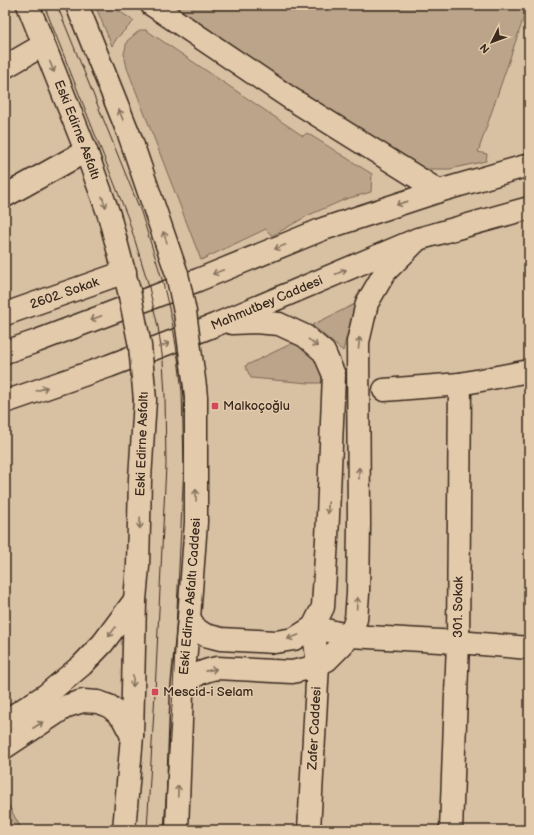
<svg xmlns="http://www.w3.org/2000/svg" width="534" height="835" font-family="'Balsamiq Sans',sans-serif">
<rect width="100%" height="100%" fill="#d8c0a3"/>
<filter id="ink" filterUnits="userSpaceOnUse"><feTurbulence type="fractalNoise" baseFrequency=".025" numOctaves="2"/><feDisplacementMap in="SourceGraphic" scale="8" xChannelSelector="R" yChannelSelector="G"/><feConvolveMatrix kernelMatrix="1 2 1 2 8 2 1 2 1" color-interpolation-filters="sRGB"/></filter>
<g filter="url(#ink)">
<g fill="#bba48a" stroke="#7b6754">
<path d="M 95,5 L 110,5 L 134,21 L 117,38 L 112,46 Z"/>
<path d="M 174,5 L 528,5 L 478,152 L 487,154 L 486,161 L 450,169 L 423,169 L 179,15 Z"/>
<path d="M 140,30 L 146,30 L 303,136 L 307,133 L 372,174 L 371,192 L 346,199 L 309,215 L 272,236 L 266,229 L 201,260 L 127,68 L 124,54 L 127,41 Z"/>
<path d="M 355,304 L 343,351 L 312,325 Z"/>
<path d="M 295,342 L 317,357 L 323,383 L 309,383 L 251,378 L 245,366 Z"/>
<path d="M 5,799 L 22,830 L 5,830 Z"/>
</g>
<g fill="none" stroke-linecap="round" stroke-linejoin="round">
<g stroke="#3b2a1e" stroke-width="25">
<g id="minor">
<path d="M 5,67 L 43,45"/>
<path d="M 5,196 L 86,151"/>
<path id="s1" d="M 5,314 L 125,272"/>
<path d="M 384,390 L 460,384 L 529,371"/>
<path id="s2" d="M 309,830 L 318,664 L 313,627 L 350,636 L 458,642 L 529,648"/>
<path id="s3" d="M 451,830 L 458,642 L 460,384"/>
</g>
</g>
<g stroke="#3b2a1e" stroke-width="25">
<g id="major">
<path id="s4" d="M 28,5 L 86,151 L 109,215 L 129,291"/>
<path d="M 77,5 L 130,137 L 177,274"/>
<path d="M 152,5 L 290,98 L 439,191"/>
<path d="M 5,352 L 37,341 L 198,280 L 323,229 L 439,191 L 529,165"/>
<path id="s5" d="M 5,402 L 109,366 L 215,325 L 418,239 L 529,208"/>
<path d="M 189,618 L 196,629 L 205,635 L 221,639 L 275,642 L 294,639 L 313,627 L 323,607 L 327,539 L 334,375 L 324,352 L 305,336 L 279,324 L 255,322 L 232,323"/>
<path d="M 182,693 C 184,689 186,685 188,682 C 196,673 206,670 217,668 L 292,672 L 310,668 L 327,660 L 340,647 L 350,636 L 356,619 L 358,594 L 359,524 L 358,342 L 367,303 L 385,272 L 418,239"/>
<path d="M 5,721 L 46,695 L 82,665 L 103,643 L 135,600"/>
<path d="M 5,747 L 67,706 L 83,701 L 98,702 L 109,706 L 122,717 L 132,736"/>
<path d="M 124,830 L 132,736 L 135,600 L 138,566 L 140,479 L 145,400"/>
<path id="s6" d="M 177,830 L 182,693 L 189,618 L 196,522 L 196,397 L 195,387"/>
</g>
</g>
<use href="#minor" stroke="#e2caab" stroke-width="22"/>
<use href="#major" stroke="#e2caab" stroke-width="22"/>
<g stroke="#3b2a1e" stroke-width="1">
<path d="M 44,5 L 128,218 L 148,283 L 158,327 L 163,361 L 165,396 L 166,465 L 155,692 L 147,830"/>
<path d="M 57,5 L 141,212 L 162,279 L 172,321 L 178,358 L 182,392 L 184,465 L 173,690 L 164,830"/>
</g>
<g stroke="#3b2a1e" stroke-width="25" stroke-linecap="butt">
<g id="major-bridge">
<path d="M 177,274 L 185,312 L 195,387"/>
<path d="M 129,291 L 140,346 L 145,400"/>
</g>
</g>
<use href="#major-bridge" stroke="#e2caab" stroke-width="22"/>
</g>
<defs><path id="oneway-shaft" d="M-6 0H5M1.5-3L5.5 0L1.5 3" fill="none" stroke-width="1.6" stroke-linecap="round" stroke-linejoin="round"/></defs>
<g stroke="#86725d">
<use href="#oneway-shaft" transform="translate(52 67) rotate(68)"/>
<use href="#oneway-shaft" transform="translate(121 115) rotate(-112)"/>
<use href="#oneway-shaft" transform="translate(104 202) rotate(70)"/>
<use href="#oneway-shaft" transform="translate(402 203) rotate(162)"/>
<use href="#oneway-shaft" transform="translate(165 237) rotate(-109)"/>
<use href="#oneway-shaft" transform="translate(280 247) rotate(158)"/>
<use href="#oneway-shaft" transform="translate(218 272) rotate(158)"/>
<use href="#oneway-shaft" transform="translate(341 272) rotate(-23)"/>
<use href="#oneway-shaft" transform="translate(96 318) rotate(159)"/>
<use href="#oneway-shaft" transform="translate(313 343) rotate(40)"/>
<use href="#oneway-shaft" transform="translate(359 343) rotate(-85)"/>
<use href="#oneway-shaft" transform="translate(164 345) rotate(-21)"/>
<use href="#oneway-shaft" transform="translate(42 389) rotate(-19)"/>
<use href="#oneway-shaft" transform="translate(359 473) rotate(-90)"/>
<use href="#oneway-shaft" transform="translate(196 495) rotate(-90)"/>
<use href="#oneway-shaft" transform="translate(328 508) rotate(92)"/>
<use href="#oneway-shaft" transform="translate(140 523) rotate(92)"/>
<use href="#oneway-shaft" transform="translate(357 603) rotate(-86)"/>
<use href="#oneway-shaft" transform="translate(112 632) rotate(126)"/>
<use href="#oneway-shaft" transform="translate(293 637) rotate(160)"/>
<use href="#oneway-shaft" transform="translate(211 670) rotate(-11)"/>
<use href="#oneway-shaft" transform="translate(133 681) rotate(91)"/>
<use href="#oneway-shaft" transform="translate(38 725) rotate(-33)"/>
<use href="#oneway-shaft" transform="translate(178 791) rotate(-88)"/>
</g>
</g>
<g fill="#d1495b" stroke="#e2caab" stroke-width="1.5">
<rect x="211" y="402" width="8" height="8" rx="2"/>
<rect x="151" y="688" width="8" height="8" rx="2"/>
</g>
<g text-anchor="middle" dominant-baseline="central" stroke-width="3" stroke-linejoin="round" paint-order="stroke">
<g font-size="13" fill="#3b2a1e" stroke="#e2caab">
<text stroke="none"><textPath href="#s4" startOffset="134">Eski Edirne Asfaltı</textPath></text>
<text stroke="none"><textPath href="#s1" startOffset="63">2602. Sokak</textPath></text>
<text stroke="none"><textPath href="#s5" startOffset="280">Mahmutbey Caddesi</textPath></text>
<text transform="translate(142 444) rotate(-88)">Eski Edirne Asfaltı</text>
<text stroke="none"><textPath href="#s6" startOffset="234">Eski Edirne Asfaltı Caddesi</textPath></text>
<text stroke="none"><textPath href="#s3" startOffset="223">301. Sokak</textPath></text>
<text stroke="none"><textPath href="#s2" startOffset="102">Zafer Caddesi</textPath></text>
</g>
<g font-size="13" fill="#3b2a1e" stroke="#e2caab" text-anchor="start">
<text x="223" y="406">Malkoçoğlu</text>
<text x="163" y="692">Mescid-i Selam</text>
</g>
</g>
<rect width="534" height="835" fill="none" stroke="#e2caab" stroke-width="20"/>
<rect x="10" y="10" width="514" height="815" fill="none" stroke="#3b2a1e" stroke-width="1.5" filter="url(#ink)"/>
<g transform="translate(492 42) rotate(228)" stroke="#e2caab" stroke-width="3" paint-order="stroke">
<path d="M0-3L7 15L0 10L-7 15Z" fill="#3b2a1e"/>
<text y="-6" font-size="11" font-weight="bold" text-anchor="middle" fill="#3b2a1e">N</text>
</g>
</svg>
